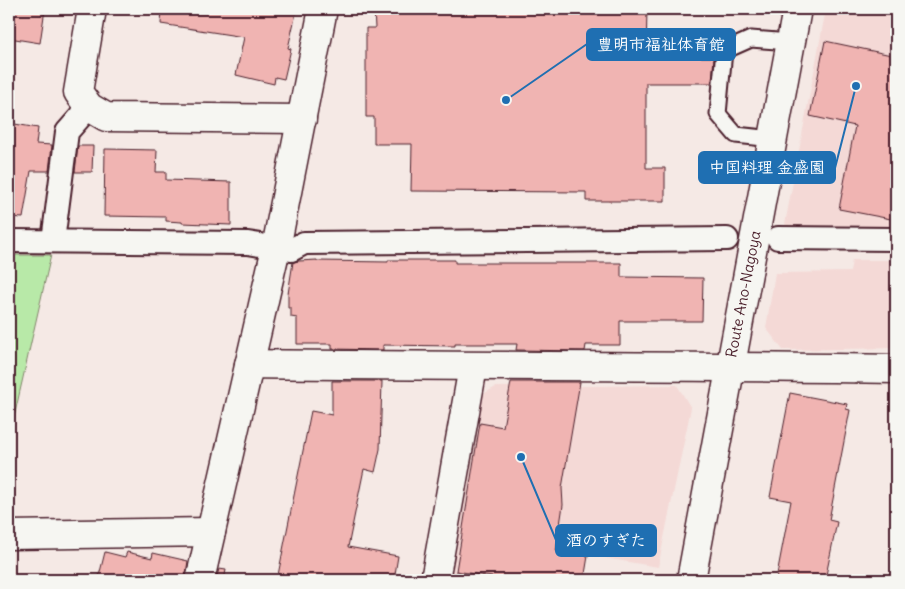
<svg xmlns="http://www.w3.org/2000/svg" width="905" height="589" font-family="Delius,'Klee One',sans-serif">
<rect width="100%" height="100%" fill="#f5e9e5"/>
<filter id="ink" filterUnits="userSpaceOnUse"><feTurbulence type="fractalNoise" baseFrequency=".02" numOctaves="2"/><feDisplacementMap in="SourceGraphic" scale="10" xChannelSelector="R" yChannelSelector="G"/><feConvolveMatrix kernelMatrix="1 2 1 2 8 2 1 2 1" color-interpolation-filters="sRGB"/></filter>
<g filter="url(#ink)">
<g fill="#f4d9d6">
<path d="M 826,9 L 896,9 L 896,231 L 791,229 L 785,224 Z"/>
<path d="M 852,260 L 896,260 L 896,348 L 783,350 L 766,328 L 775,273 L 850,272 Z"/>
<path d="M 677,385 L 691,408 L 658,567 L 558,550 L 552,580 L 449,580 L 481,395 L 496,387 Z"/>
</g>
<path fill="#b8e9a8" stroke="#81846a" d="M 9,255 L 51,255 L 9,439 Z"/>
<g fill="#f0b4b2" stroke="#4a1f2b">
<path d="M 9,9 L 45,9 L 40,43 L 9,38 Z"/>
<path d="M 162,9 L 297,9 L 288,48 L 291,49 L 284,79 L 275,77 L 274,84 L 236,75 L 244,37 L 161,24 Z"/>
<path d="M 374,9 L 647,9 L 646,57 L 714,57 L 712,83 L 646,83 L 646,168 L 665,168 L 665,201 L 586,201 L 586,192 L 411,191 L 412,144 L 374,144 L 374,117 L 366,117 L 366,28 L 375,28 Z"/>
<path d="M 825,41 L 896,56 L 896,220 L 839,209 L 855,126 L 810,116 Z"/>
<path d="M 9,123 L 38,128 L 36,144 L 52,145 L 49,171 L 31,171 L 23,218 L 9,217 Z"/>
<path d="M 78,146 L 93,146 L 92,172 L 75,172 Z"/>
<path d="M 105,149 L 157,150 L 156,172 L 166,172 L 166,180 L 231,182 L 231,225 L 182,223 L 182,222 L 166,221 L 166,217 L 104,216 Z"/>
<path d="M 317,260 L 317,261 L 388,262 L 388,260 L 455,260 L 455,263 L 621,263 L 621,277 L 703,278 L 702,321 L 620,321 L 620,345 L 586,345 L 585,351 L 516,350 L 517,344 L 455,344 L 455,346 L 383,345 L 383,350 L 332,349 L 332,344 L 297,344 L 297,318 L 291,317 L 291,308 L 288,308 L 288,294 L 293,262 L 299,261 Z"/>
<path d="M 332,381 L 382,381 L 380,449 L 375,472 L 364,469 L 348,547 L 398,556 L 394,580 L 277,580 L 311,411 L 332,415 Z"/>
<path d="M 511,382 L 580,382 L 562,488 L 563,505 L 556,551 L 588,556 L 584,580 L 510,580 L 456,571 L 480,423 L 503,427 Z"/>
<path d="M 790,393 L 847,404 L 846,409 L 850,410 L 829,520 L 837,522 L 825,580 L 776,580 L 791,501 L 770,497 Z"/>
<path d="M 105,552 L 125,557 L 127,552 L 152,558 L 153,553 L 188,561 L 185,580 L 98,580 Z"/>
<path d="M 219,569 L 226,570 L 224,580 L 216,580 Z"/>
</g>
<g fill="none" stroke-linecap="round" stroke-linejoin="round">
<g stroke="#4a1f2b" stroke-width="19">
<path id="service" d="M 773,139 L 736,135 L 718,114 L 724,51 L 751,39 L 790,42"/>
</g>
<g stroke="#4a1f2b" stroke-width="26">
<g id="pedestrian">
<path d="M 778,238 L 896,239"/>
<path d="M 9,241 L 248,243 L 291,250 L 304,243 L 727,239"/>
<path d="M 53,241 L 67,132 L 89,107"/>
</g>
</g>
<g stroke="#4a1f2b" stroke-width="31">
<g id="minor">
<path d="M 92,9 L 78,92 L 89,107 L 106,117 L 302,119"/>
<path d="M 249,364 C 465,367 681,365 896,369"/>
<path d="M 9,535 L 211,532"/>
<path d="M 200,580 L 276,248 L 323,9"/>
<path d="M 435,580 L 473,367"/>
</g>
</g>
<g stroke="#4a1f2b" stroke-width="31">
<path id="secondary" d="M 691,580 L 797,9"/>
</g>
<use href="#service" stroke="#f6f6f2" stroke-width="15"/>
<use href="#pedestrian" stroke="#f6f6f2" stroke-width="22"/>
<use href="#minor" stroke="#f6f6f2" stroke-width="28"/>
<use href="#secondary" stroke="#f6f6f2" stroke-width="28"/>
</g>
</g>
<g text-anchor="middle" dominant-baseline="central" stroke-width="4" stroke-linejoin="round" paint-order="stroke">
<g font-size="15" fill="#4a1f2b" stroke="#f6f6f2">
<text transform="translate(743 294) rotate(-79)">Route Ano-Nagoya</text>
</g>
</g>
<path fill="none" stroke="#1f6fb2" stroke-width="2" d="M506 100L587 44M856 86L835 168M521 457L556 540"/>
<g fill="#1f6fb2" stroke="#f6f6f2" stroke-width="2">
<circle cx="506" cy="100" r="5"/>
<circle cx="856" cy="86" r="5"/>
<circle cx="521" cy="457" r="5"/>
</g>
<g fill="#1f6fb2" stroke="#1f6fb2" stroke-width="2">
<rect x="587" y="29" width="148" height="31" rx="5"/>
<rect x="699" y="152" width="136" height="31" rx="5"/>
<rect x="556" y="525" width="100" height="31" rx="5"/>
</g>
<g font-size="16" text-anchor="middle" font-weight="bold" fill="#fff">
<text x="661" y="50">豊明市福祉体育館</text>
<text x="767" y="173">中国料理 金盛園</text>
<text x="606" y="546">酒のすぎた</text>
</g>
<rect width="905" height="589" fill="none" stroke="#f6f6f2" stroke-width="30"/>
<rect x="15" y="15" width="875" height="559" fill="none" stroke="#4a1f2b" stroke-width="2" filter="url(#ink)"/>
</svg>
